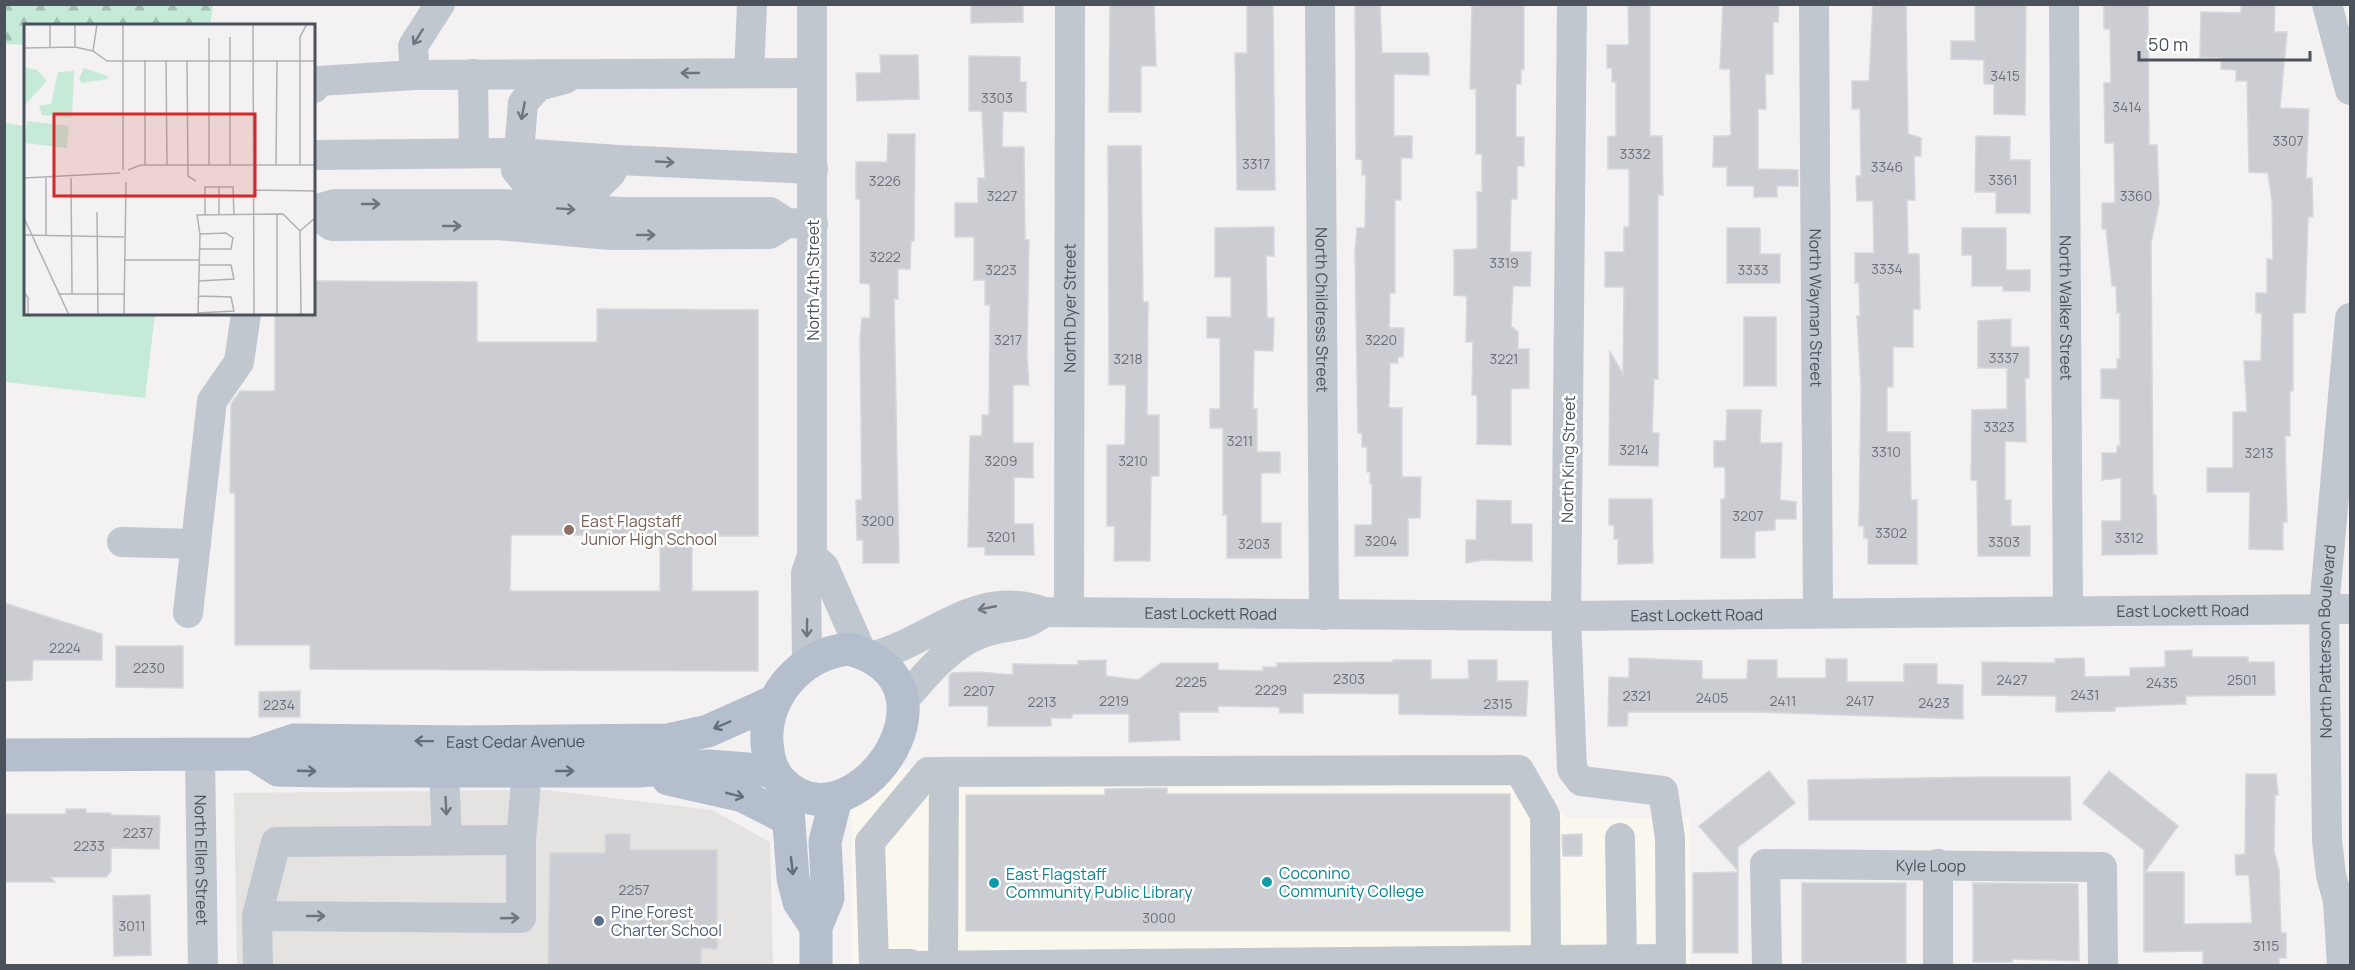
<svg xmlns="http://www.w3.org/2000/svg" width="2355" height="970" font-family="Manrope,sans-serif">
<defs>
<pattern id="forest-firs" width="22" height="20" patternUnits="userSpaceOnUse" patternTransform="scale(1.5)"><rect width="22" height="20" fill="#c6ead8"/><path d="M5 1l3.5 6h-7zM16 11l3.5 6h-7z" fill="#a3c0b2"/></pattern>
</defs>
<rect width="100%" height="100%" fill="#f3f1f1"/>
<path fill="#faf8ee" d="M 852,769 L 1535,769 L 1566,818 L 1690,818 L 1690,965 L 852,966 Z"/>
<path fill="#e4e3e2" d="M 547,790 L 712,810 L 770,842 L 773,965 L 237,965 L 234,793 Z"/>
<path fill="url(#forest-firs)" d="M 4,5 L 5,4 L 213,5 L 210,25 L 26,26 L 25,45 L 5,44 Z"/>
<path fill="#c6ead8" d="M 5,123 L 25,126 L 26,314 L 155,314 L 145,398 L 5,382 Z"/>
<g fill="#cbcdd3" stroke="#d6d7db" stroke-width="1.5" fill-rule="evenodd">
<path d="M 971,4 L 1023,4 L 1023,22 L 971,23 Z"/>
<path d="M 1110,4 L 1154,4 L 1156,66 L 1141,66 L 1141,112 L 1109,112 Z"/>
<path d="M 1247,4 L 1273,4 L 1275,190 L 1237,190 L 1235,53 L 1247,53 Z"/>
<path d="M 1355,4 L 1380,4 L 1382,53 L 1427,53 L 1429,57 L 1429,75 L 1394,74 L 1394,136 L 1412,136 L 1412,158 L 1401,158 L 1401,200 L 1395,200 L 1395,293 L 1390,293 L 1389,328 L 1404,328 L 1403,357 L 1398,357 L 1398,363 L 1390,363 L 1389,408 L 1402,408 L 1402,477 L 1421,477 L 1420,518 L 1408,518 L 1408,556 L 1355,556 L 1355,525 L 1372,525 L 1372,484 L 1370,484 L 1370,472 L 1367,472 L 1367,447 L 1362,447 L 1362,433 L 1358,433 L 1355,254 L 1357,228 L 1365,228 L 1366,175 L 1362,175 L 1362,160 L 1356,159 Z"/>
<path d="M 1472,4 L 1524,4 L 1524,69 L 1521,69 L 1521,84 L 1516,84 L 1516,137 L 1524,137 L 1524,166 L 1517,166 L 1517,199 L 1511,199 L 1510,252 L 1531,252 L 1530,286 L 1513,286 L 1511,326 L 1518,332 L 1518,349 L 1529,349 L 1529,388 L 1511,389 L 1511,445 L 1477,444 L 1477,395 L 1472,395 L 1473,342 L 1466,342 L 1467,296 L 1454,295 L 1454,250 L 1477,249 L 1477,192 L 1482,192 L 1482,154 L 1476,154 L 1476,89 L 1470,89 Z"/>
<path d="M 1628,4 L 1650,4 L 1650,136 L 1662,136 L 1663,195 L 1658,195 L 1658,379 L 1654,379 L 1652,433 L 1659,433 L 1658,466 L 1609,465 L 1610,352 L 1623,374 L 1624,287 L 1605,287 L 1605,252 L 1624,252 L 1624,227 L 1629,227 L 1629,169 L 1608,169 L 1608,137 L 1616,136 L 1616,82 L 1612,82 L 1612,68 L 1607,68 L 1607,45 L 1629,45 Z"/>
<path d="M 1723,4 L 1779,4 L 1778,22 L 1773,22 L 1773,74 L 1765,74 L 1766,109 L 1758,109 L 1758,169 L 1798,170 L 1798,186 L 1777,186 L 1777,197 L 1754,197 L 1754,186 L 1727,186 L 1727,167 L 1713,167 L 1714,136 L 1731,136 L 1730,69 L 1720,69 Z"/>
<path d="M 1873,4 L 1906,4 L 1908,134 L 1921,138 L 1921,156 L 1914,156 L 1915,200 L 1907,200 L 1908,254 L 1919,254 L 1920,309 L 1913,309 L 1913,347 L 1893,347 L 1893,387 L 1887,387 L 1887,432 L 1910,432 L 1911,500 L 1917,500 L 1917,564 L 1868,564 L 1868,538 L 1864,538 L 1864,526 L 1859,526 L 1861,387 L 1857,316 L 1860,316 L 1859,283 L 1855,283 L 1855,253 L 1874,253 L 1873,201 L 1857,201 L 1856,176 L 1861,176 L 1860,109 L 1852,109 L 1852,81 L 1869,81 Z"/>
<path d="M 1975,4 L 2026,4 L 2025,115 L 1994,114 L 1994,84 L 1984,84 L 1984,60 L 1951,59 L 1951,41 L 1975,41 Z"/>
<path d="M 2104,4 L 2148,4 L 2149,145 L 2157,145 L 2159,204 L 2151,243 L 2153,495 L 2156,495 L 2157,554 L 2102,555 L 2102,521 L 2121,521 L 2121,478 L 2102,480 L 2102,453 L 2117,453 L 2117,446 L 2120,446 L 2120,399 L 2101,398 L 2101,369 L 2117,369 L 2117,359 L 2120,359 L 2120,312 L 2117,313 L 2116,286 L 2112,286 L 2106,229 L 2102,229 L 2102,203 L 2115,203 L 2114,143 L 2105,143 L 2104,83 L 2111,83 L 2110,29 L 2104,29 Z"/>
<path d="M 2241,4 L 2275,4 L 2274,32 L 2287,32 L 2280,108 L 2309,109 L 2306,178 L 2312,178 L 2313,217 L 2308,217 L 2305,313 L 2293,313 L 2293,391 L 2290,391 L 2290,436 L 2285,436 L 2287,522 L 2283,522 L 2283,550 L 2249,549 L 2250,492 L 2207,492 L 2207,468 L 2233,468 L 2233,412 L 2247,412 L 2244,361 L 2261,361 L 2262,313 L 2256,313 L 2256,293 L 2267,293 L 2267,259 L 2273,260 L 2272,201 L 2268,173 L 2249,172 L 2247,81 L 2236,81 L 2236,70 L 2221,69 L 2221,58 L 2200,57 L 2201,12 L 2241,13 Z"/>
<path d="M 880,55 L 918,55 L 919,99 L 857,101 L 856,73 L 881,73 Z"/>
<path d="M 969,56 L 1020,57 L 1020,82 L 1026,82 L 1026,112 L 1003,111 L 1002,147 L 1024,147 L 1025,240 L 1029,240 L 1027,356 L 1029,385 L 1013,385 L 1013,443 L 1033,443 L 1033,478 L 1014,477 L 1014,524 L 1033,524 L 1034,555 L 985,555 L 985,547 L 968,547 L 970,436 L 982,436 L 982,415 L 989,415 L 990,305 L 985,305 L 985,280 L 974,280 L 974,237 L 955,237 L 955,203 L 978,203 L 978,178 L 985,178 L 982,111 L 969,111 Z"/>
<path d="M 888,134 L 915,134 L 914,241 L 911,241 L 910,269 L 898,269 L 898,299 L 894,299 L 899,563 L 863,563 L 863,540 L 857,540 L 856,500 L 862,500 L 860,340 L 862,318 L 870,318 L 870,284 L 860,283 L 860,199 L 856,199 L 856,162 L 887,162 Z"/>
<path d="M 1976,136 L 2010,137 L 2010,160 L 2030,160 L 2030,213 L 1996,213 L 1996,192 L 1975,192 Z"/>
<path d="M 1108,146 L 1141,146 L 1143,302 L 1148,302 L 1147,415 L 1159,415 L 1159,476 L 1151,476 L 1150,561 L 1114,561 L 1115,526 L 1107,526 L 1107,445 L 1125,445 L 1126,385 L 1109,385 Z"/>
<path d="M 1274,227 L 1274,256 L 1266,256 L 1267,318 L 1274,318 L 1273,351 L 1254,350 L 1253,409 L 1257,409 L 1257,452 L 1280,452 L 1280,473 L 1261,473 L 1261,523 L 1281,523 L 1281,558 L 1227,558 L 1227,515 L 1223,515 L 1223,428 L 1210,428 L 1210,409 L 1220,409 L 1220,338 L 1207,338 L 1207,317 L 1231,317 L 1231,277 L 1215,277 L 1215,228 Z"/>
<path d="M 1727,228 L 1760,228 L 1760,254 L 1780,254 L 1780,283 L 1727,283 Z"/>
<path d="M 1962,228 L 2006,228 L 2006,270 L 2030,270 L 2030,291 L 2003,291 L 2003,286 L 1972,286 L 1972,255 L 1962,255 Z"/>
<path d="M 314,281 L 477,282 L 477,342 L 597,342 L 597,309 L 758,310 L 758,536 L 692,536 L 692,591 L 758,591 L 758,671 L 310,669 L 310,645 L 235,645 L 235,493 L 230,493 L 231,404 L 240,391 L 275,391 L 275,314 L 314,314 ZM 511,535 L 660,535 L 660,591 L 510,591 Z"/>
<rect x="1744" y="317" width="32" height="69"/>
<path d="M 2011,319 L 2011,347 L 2029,347 L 2029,378 L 2025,378 L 2026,442 L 2005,441 L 2005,500 L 2011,500 L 2011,526 L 2030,526 L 2030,556 L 1978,556 L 1977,480 L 1971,480 L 1972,410 L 2007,409 L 2007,368 L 1978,368 L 1978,321 Z"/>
<path d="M 1727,410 L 1761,410 L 1760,443 L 1782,443 L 1780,500 L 1796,502 L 1796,519 L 1775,519 L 1775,530 L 1755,531 L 1755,558 L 1721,558 L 1721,499 L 1725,499 L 1725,467 L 1714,467 L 1714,441 L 1726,441 Z"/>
<path d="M 1609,499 L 1652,499 L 1653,563 L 1618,564 L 1618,539 L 1614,539 L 1614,525 L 1609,525 Z"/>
<path d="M 1477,500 L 1511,501 L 1511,524 L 1532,524 L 1532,561 L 1482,560 L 1466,563 L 1466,540 L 1476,540 Z"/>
<path d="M 4,603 L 102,634 L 102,660 L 33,660 L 32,680 L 4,681 Z"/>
<path d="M 116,646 L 183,646 L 183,688 L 116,687 Z"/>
<path d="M 2192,650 L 2192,657 L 2248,657 L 2248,662 L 2274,662 L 2275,695 L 2186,696 L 2186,704 L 2115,707 L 2115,711 L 2056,712 L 2056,696 L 1982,695 L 1982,662 L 2055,663 L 2055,659 L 2084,658 L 2085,677 L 2130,676 L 2130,668 L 2165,667 L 2165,651 Z"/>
<path d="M 1629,658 L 1702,661 L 1702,679 L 1747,679 L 1748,660 L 1777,660 L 1777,678 L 1826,678 L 1826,659 L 1847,659 L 1847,682 L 1904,682 L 1904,664 L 1937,664 L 1937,684 L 1963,685 L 1963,719 L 1755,712 L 1628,712 L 1627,726 L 1608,726 L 1609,677 L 1629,678 Z"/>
<path d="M 1106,660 L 1106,676 L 1138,680 L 1161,663 L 1218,663 L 1218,670 L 1263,671 L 1263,667 L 1277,667 L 1277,663 L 1393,662 L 1393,660 L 1431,660 L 1431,679 L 1469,679 L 1468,660 L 1497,660 L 1497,681 L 1528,681 L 1526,716 L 1399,714 L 1399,694 L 1303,693 L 1303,713 L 1280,713 L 1279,707 L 1218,706 L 1218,712 L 1179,712 L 1180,740 L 1129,742 L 1129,714 L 1072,714 L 1072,718 L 1051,718 L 1051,726 L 988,726 L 988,706 L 949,706 L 949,676 L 952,673 L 979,672 L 1013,675 L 1013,664 L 1078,665 L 1078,661 Z"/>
<path d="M 300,691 L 300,717 L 259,717 L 259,692 Z"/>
<path d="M 1769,771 L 1795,803 L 1738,847 L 1738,871 L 1699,826 Z"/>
<path d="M 2109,771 L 2178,826 L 2145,872 L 2184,872 L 2184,924 L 2252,923 L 2249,875 L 2236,875 L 2235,855 L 2245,854 L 2246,774 L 2276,774 L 2278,795 L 2275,795 L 2274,851 L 2279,870 L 2281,933 L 2286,933 L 2286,958 L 2279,958 L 2279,966 L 2203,966 L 2203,951 L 2144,952 L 2144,850 L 2083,803 Z"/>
<path d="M 1984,777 L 2070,777 L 2071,820 L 1809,820 L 1808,780 Z"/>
<path d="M 1167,788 L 1167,794 L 1510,794 L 1510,931 L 966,931 L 966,795 L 1105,795 L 1105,789 Z"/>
<path d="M 66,809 L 86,809 L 86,813 L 111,813 L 111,815 L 160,816 L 159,849 L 111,848 L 111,871 L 106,877 L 50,877 L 55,882 L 4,882 L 4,814 L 66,814 Z"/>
<path d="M 605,834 L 630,834 L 630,850 L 717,850 L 717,949 L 701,948 L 701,966 L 548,966 L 550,853 L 605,853 Z"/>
<path d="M 1582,834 L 1582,856 L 1563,856 L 1562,835 Z"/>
<path d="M 1738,872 L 1738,953 L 1693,953 L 1693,873 Z"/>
<rect x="1802" y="883" width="104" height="80"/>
<path d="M 1973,883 L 2078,884 L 2079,961 L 2012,959 L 2012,962 L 1973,962 Z"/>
<path d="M 150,895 L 151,955 L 114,956 L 113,896 Z"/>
</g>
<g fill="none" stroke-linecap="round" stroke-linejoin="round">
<g stroke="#c1c7ce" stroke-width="30">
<path id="s1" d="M 1320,4 L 1324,615"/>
<path d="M 1572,4 L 1566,616 L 1572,769 L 1581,781 L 1663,791 L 1670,838 L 1671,966"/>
<path id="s2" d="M 1814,4 L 1818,613"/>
<path id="s3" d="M 2064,4 L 2068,611"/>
<path d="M 2327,4 L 2350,90"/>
<path d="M 749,73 L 752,4"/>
<path d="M 473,74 L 474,153"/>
<path d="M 415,75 L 413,46 L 440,4"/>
<path d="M 565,79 L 538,86 L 523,103 L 519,153 L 618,160"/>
<path d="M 314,88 L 318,81 L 415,75 L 812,73"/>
<path d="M 314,155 L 519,153 L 516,170 L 525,181 L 599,185 L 611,173 L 618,160 L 813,169"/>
<path d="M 314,210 L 335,204 L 501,204 L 620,212 L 770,212 L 787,223 L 813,224"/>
<path d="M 314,213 L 332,226 L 497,225 L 611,235 L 770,234 L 787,223"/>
<path d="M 122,542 L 196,544"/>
<path d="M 812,556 L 824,567 L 862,653"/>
<path id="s4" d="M 1069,611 L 1070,4"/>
<path d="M 188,613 L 212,401 L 239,362 L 246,314"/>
<path id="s5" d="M 871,657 C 933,641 976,587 1044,612 L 1566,616 L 2350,609"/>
<path d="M 807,664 L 806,573 L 812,556 L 812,4"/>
<path d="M 903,701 C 925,676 948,646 980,634 C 1007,623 1019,631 1044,612"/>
<path id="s6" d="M 200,755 L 203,966"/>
<path d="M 444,771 L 447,840"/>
<path d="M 1620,838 L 1622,960"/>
<path d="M 1938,864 L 1938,966"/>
<path d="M 257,916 L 521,918 L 521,840 L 527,771"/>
<path d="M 910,964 L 874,964 L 870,842 L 928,772 L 1519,770 L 1545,815 L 1546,960"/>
<path d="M 943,964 L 944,772"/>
<path d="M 258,966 L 257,916 L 276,842 L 521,840"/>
<path d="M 910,966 L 1671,959"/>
<path id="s7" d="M 1767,966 L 1765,864 L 2102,867 L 2103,966"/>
<path id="s8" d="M 2342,966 L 2338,901 L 2331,875 L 2327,840 L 2324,609 L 2350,318"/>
</g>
<g stroke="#b4becc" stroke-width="33">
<path d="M 849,649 C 976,683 849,857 780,780 C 773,772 769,761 768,751 C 759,701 800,653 849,649 Z"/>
<path d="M 253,754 L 278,770 L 324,771 L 637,771 L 709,766 L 774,771"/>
<path id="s9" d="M 4,755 L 253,754 L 294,740 L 464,742 L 667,740 L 708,731 L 775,701"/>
<path d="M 668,779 L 743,796 L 788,819"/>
<path d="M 787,797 L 793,878 L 799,902 L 816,927"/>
<path d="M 816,966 L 816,927 L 828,898 L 825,842 L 836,798"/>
</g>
</g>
<defs><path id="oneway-shaft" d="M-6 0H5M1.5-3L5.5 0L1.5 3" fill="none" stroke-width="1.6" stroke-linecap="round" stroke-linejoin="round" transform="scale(1.5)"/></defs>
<g stroke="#6e757e">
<use href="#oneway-shaft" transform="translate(418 37) rotate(122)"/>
<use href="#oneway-shaft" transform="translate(690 73) rotate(180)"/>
<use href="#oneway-shaft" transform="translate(523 111) rotate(101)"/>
<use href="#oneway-shaft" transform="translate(665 162) rotate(3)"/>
<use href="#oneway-shaft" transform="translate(371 204)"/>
<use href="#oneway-shaft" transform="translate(566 209) rotate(4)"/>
<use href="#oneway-shaft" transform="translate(452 226)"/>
<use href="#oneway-shaft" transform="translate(646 235)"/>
<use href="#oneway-shaft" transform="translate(987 608) rotate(169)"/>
<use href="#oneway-shaft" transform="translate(807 628) rotate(91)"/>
<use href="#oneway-shaft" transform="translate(446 806) rotate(87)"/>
<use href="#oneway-shaft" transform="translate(316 916)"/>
<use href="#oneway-shaft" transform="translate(510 918) rotate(-2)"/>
</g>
<g stroke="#656d78">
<use href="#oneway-shaft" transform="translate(722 725) rotate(157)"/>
<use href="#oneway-shaft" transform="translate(424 741) rotate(-179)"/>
<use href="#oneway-shaft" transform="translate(307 771) rotate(2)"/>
<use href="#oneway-shaft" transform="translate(565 771)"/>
<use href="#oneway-shaft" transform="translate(735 795) rotate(14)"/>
<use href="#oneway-shaft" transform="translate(792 866) rotate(83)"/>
</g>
<circle fill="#8d6e63" stroke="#fff" stroke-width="2" cx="569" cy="530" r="6"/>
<g fill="#0f9aa8" stroke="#fff" stroke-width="2">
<circle cx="1267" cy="882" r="6"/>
<circle cx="994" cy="883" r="6"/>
</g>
<circle fill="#5c6f8a" stroke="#fff" stroke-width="2" cx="599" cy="921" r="6"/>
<g text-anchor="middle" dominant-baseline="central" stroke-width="5" stroke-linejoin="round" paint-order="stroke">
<g font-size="14" fill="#6b717a">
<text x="2005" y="75">3415</text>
<text x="997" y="97">3303</text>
<text x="2127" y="106">3414</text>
<text x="2288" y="140">3307</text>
<text x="1635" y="153">3332</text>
<text x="1256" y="163">3317</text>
<text x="1887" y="166">3346</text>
<text x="2003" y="179">3361</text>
<text x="885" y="180">3226</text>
<text x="1002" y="195">3227</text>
<text x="2136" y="195">3360</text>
<text x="885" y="256">3222</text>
<text x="1504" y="262">3319</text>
<text x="1887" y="268">3334</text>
<text x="1001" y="269">3223</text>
<text x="1753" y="269">3333</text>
<text x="1008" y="339">3217</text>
<text x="1381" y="339">3220</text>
<text x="2004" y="357">3337</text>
<text x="1128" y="358">3218</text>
<text x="1504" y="358">3221</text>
<text x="1999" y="426">3323</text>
<text x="1240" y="440">3211</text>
<text x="1634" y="449">3214</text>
<text x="1886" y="451">3310</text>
<text x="2259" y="452">3213</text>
<text x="1001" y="460">3209</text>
<text x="1133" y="460">3210</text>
<text x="1748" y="515">3207</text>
<text x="878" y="520">3200</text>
<text x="1891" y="532">3302</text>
<text x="1001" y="536">3201</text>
<text x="2129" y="537">3312</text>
<text x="1381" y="540">3204</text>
<text x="2004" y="541">3303</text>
<text x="1254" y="543">3203</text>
<text x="65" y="647">2224</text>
<text x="149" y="667">2230</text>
<text x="1349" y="678">2303</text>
<text x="2012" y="679">2427</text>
<text x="2242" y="679">2501</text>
<text x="1191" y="681">2225</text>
<text x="2162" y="682">2435</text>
<text x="1271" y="689">2229</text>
<text x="979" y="690">2207</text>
<text x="2085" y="694">2431</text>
<text x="1637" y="695">2321</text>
<text x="1712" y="697">2405</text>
<text x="1114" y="700">2219</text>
<text x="1783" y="700">2411</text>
<text x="1860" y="700">2417</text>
<text x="1042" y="701">2213</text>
<text x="1934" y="702">2423</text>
<text x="1498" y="703">2315</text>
<text x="279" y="704">2234</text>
<text x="138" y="832">2237</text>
<text x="89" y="845">2233</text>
<text x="634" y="889">2257</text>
<text x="1159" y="917">3000</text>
<text x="132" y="925">3011</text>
<text x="2266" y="945">3115</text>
</g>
<g font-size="16" fill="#4b525c" stroke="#fff">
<text transform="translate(813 280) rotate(-90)">North 4th Street</text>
<text stroke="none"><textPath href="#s4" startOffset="303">North Dyer Street</textPath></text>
<text stroke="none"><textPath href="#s3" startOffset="304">North Walker Street</textPath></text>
<text stroke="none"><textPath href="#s2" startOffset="304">North Wayman Street</textPath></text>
<text stroke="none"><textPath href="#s1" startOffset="306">North Childress Street</textPath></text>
<text transform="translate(1568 459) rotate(-89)">North King Street</text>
<text stroke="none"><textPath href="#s5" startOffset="1323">East Lockett Road</textPath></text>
<text stroke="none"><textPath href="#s5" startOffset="351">East Lockett Road</textPath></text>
<text stroke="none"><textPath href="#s5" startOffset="837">East Lockett Road</textPath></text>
<text stroke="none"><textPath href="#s8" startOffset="326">North Patterson Boulevard</textPath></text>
<text stroke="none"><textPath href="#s9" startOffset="514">East Cedar Avenue</textPath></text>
<text stroke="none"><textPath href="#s6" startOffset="105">North Ellen Street</textPath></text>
<text stroke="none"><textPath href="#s7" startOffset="268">Kyle Loop</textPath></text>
</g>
<g font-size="16" fill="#785e54" stroke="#fff" text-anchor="start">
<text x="581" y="521">East Flagstaff<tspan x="581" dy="18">Junior High School</tspan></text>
</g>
<g font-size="16" fill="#0d838f" stroke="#fff" text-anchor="start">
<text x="1279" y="873">Coconino<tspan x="1279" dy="18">Community College</tspan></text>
<text x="1006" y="874">East Flagstaff<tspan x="1006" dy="18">Community Public Library</tspan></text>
</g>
<g font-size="16" fill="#4e5e75" stroke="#fff" text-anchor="start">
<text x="611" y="912">Pine Forest<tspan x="611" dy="18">Charter School</tspan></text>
</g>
</g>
<g transform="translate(24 24)">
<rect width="291" height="291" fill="#f3f1f1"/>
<path d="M 0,43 L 13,46 L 23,57 L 0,82 ZM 60,44 L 83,52 L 84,55 L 58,59 L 55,55 ZM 50,47 L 48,94 L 18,91 L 15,82 L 27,80 L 34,48 Z" fill="#c6ead8"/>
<path d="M 3,97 L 45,102 L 43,124 L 0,119 Z" fill="#c6ead8"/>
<path fill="none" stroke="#b0b1b5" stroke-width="1.5" d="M 229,0 L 230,291M 206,13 L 206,142M 185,14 L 185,142M 51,23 L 51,0M 0,24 L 51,23 L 69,27 L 83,37 L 291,37M 26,24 L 26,0M 69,27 L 73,0M 142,36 L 143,142M 163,37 L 164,152 L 172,157M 252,141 L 253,36M 276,141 L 276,13 L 283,0M 121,142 L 121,36M 99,146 L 99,0M 104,146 L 117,141 L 291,141M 0,154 L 96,149M 22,154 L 22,212M 47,154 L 48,270M 195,163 L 195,191M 229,166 L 291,167M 73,188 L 74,291M 181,191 L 181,163 L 209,163 L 210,191M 0,194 L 45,291M 276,207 L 277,291M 176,210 L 202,209 L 209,214 L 207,225 L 176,225M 0,211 L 100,213M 100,236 L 176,236M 175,257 L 210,255 L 207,241 L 176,241M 0,268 L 4,274 L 4,291M 34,270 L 100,270M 174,289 L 210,287 L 207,273 L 174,272M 100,291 L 102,158M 174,291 L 176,210 L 173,191 L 259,190 L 276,207 L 291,194M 253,291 L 253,190"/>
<path fill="#d62828" fill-opacity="0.15" stroke="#d62828" stroke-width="3" d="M 30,90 L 231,90 L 231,172 L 30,172 Z"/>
<rect width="291" height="291" fill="none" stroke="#4b525c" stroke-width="3"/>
</g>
<rect width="2355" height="970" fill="none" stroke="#4b525c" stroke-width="12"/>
<path d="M2139 51v9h171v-9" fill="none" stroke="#4b525c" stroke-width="3"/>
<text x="2148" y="51" font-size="18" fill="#4b525c" stroke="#ffffff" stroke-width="4.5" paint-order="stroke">50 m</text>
</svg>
